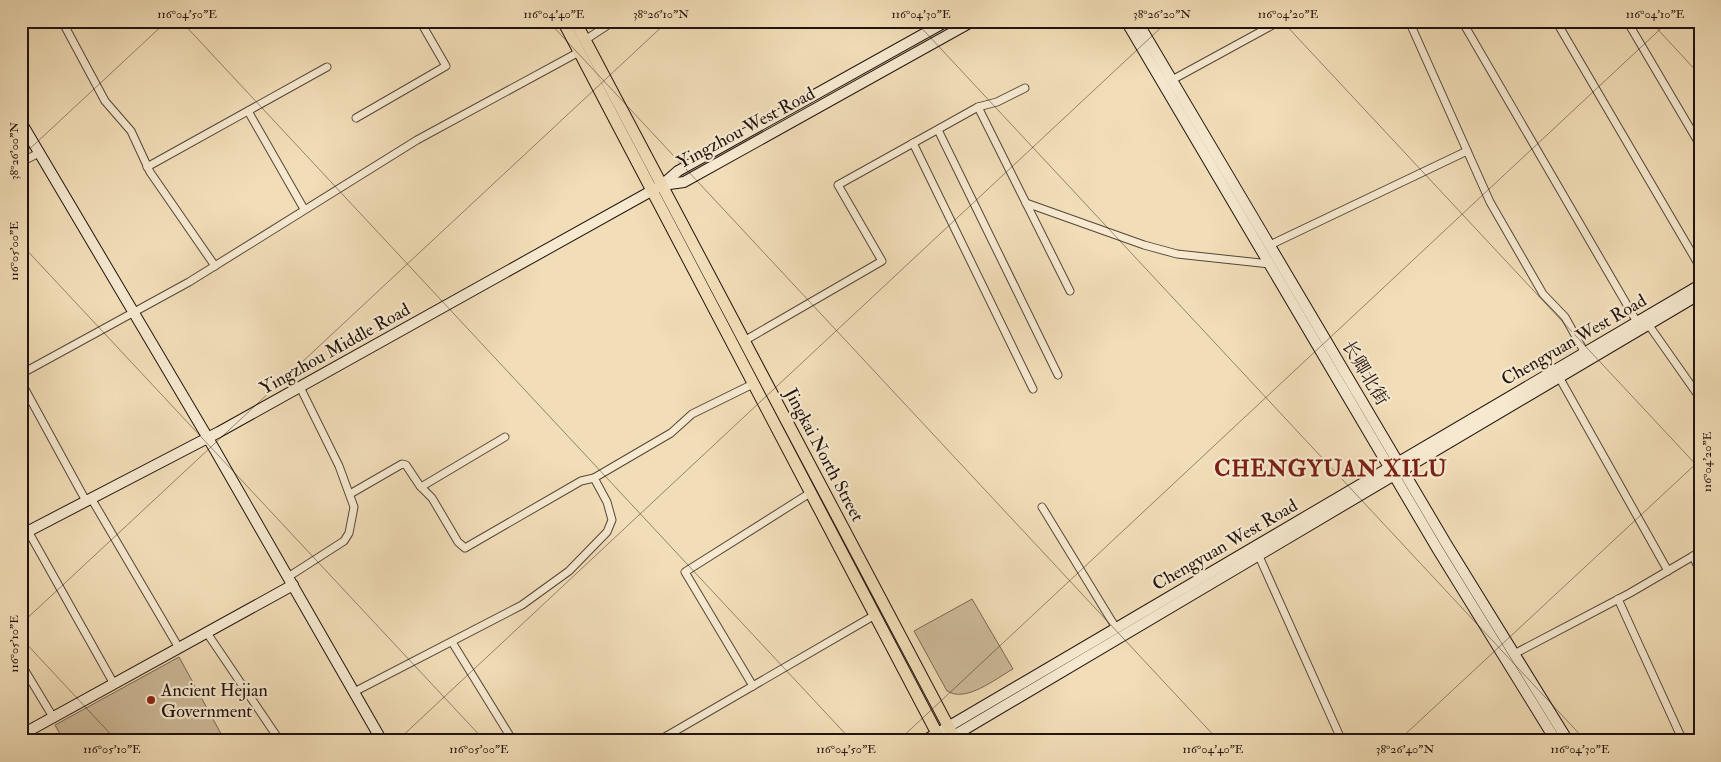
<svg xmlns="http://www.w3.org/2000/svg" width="1721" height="762" font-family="'IM FELL Double Pica','Noto Serif SC',serif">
<rect width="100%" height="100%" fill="#f1ddb7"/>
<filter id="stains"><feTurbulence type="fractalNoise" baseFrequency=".004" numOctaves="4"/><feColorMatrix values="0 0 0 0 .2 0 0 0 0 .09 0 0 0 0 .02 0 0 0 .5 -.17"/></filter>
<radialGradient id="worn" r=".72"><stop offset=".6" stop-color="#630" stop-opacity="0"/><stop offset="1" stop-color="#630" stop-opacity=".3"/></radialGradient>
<g fill="#cebb9a" stroke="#786854">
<path d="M 972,599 L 1013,669 C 995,679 966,703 947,691 L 914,631 Z"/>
<path d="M 179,657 L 225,741 L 64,741 L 55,725 Z"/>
</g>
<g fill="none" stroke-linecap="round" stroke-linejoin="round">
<g stroke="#564639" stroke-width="9">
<g id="street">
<path d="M 62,21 L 105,101 L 131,131 L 150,172 L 215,266"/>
<path d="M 1409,21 L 1490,202 L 1543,294 L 1565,317 L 1585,353"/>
<path d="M 1462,21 L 1637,322"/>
<path d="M 1556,21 L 1700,267"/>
<path d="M 1627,21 L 1700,145"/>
<path d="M 585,40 L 614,21"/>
<path d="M 1172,80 L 1280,21"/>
<path d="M 978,107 L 1070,291"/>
<path d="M 248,111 L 304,209"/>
<path d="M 356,118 L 446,66 L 420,21"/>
<path d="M 938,130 L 1058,375"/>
<path d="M 913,143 L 1033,389"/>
<path d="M 21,162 L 39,153"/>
<path d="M 147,167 L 327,67"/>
<path d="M 1026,203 L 1144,245 L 1177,254 L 1270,264"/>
<path d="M 1270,245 L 1467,151"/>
<path d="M 1648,324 L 1700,398"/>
<path d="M 744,341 L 882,261 L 838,185 L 978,107 L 997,102 L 1025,88"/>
<path d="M 21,374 L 189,282 L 417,140 L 579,52"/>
<path d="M 1559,377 L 1668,571"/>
<path d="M 21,382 L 86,501"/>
<path d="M 421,487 L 505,437"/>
<path d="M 350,494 L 402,464 L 406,465 L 420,486 L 432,498 L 458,542 L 465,548 L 581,481 L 594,478"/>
<path d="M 91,498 L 179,648"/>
<path d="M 1042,507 L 1116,628"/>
<path d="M 28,531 L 114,684"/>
<path d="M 1258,554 L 1342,741"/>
<path d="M 1693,556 L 1700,571"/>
<path d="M 288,577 L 344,541 L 349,533 L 354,507 L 339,466 L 300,387"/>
<path d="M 1618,599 L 1683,741"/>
<path d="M 207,633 L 280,741"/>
<path d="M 452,642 L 513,741"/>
<path d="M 1514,654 L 1630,593 L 1700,552"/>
<path d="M 21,664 L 53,717"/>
<path d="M 753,686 L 685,572 L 810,493"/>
<path d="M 354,692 L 522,605 L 569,571 L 607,532 L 612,520 L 607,502 L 594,478 L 671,433 L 692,414 L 753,384"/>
<path d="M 658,741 L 875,615"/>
</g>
</g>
<g stroke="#22140f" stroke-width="12">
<g id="secondary">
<path d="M 1126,21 L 1438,550 L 1556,741"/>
<path d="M 1137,21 L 1447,545 L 1568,741"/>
<path d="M 21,122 L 215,450 L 382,741"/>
<path d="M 662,185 L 684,182 L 973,21"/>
<path d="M 21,535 L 219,432 L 662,185 L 678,171 L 947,21"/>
<path d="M 21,735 L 293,585"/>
<path d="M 924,741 L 1700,285"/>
<path d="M 945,741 L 1700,294"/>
</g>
</g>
<g stroke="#22140f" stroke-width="13">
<g id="primary">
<path d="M 563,21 L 941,741"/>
<path d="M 575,21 L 956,741"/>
</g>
</g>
<use href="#street" stroke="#f6e9d0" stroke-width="7"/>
<use href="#secondary" stroke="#f6e9d0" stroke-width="10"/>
<use href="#primary" stroke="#f1ddb7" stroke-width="11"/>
</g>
<path fill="none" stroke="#22140f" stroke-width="1" stroke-opacity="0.45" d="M 181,21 L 852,741M 548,21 L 1219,741M 915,21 L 1586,741M 1282,21 L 1700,469M 1650,21 L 1700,75M 21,157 L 167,21M 21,244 L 485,741M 21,624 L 668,21M 21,638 L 117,741M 397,741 L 1168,21M 898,741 L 1669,21M 1398,741 L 1700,460"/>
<circle fill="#8f2418" stroke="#f6e9d0" stroke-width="2" cx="151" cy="700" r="5"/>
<g text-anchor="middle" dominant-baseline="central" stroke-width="4.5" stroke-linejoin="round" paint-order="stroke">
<g font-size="18" fill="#22140f" stroke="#f6e9d0">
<text transform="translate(746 128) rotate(-28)">Yingzhou West Road</text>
<text transform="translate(1574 340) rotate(-30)">Chengyuan West Road</text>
<text transform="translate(335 349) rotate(-29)">Yingzhou Middle Road</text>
<text transform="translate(1365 373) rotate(59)">长卿北街</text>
<text transform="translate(824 455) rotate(62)">Jingkai North Street</text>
<text transform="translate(1225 545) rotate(-30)">Chengyuan West Road</text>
</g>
<g font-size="18" fill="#22140f" stroke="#f6e9d0" text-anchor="start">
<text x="161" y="690">Ancient Hejian<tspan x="161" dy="21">Government</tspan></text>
</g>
<g font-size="22" font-weight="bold" letter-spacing="1" fill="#7a1f14" stroke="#f6e9d0">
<text x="1331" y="469">CHENGYUAN XILU</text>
</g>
</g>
<rect width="1721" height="762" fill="none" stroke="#f1ddb7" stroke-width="55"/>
<rect x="28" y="28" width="1666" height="706" fill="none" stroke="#22140f" stroke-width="2"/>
<g font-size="12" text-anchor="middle" fill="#22140f">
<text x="187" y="18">116°04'50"E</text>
<text x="554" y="18">116°04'40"E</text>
<text x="661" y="18">38°26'10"N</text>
<text x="921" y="18">116°04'30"E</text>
<text x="1162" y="18">38°26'20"N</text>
<text x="1288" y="18">116°04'20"E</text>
<text x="1655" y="18">116°04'10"E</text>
<text transform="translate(14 151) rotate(-90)" y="4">38°26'00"N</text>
<text transform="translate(14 251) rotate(-90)" y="4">116°05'00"E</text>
<text transform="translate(1707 462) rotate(-90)" y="4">116°04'20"E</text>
<text transform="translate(14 644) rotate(-90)" y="4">116°05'10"E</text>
<text x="112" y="753">116°05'10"E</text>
<text x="479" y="753">116°05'00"E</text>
<text x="846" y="753">116°04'50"E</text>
<text x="1213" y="753">116°04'40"E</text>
<text x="1405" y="753">38°26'40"N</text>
<text x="1580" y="753">116°04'30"E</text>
</g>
<rect width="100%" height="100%" filter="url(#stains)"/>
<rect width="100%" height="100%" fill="url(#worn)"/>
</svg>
